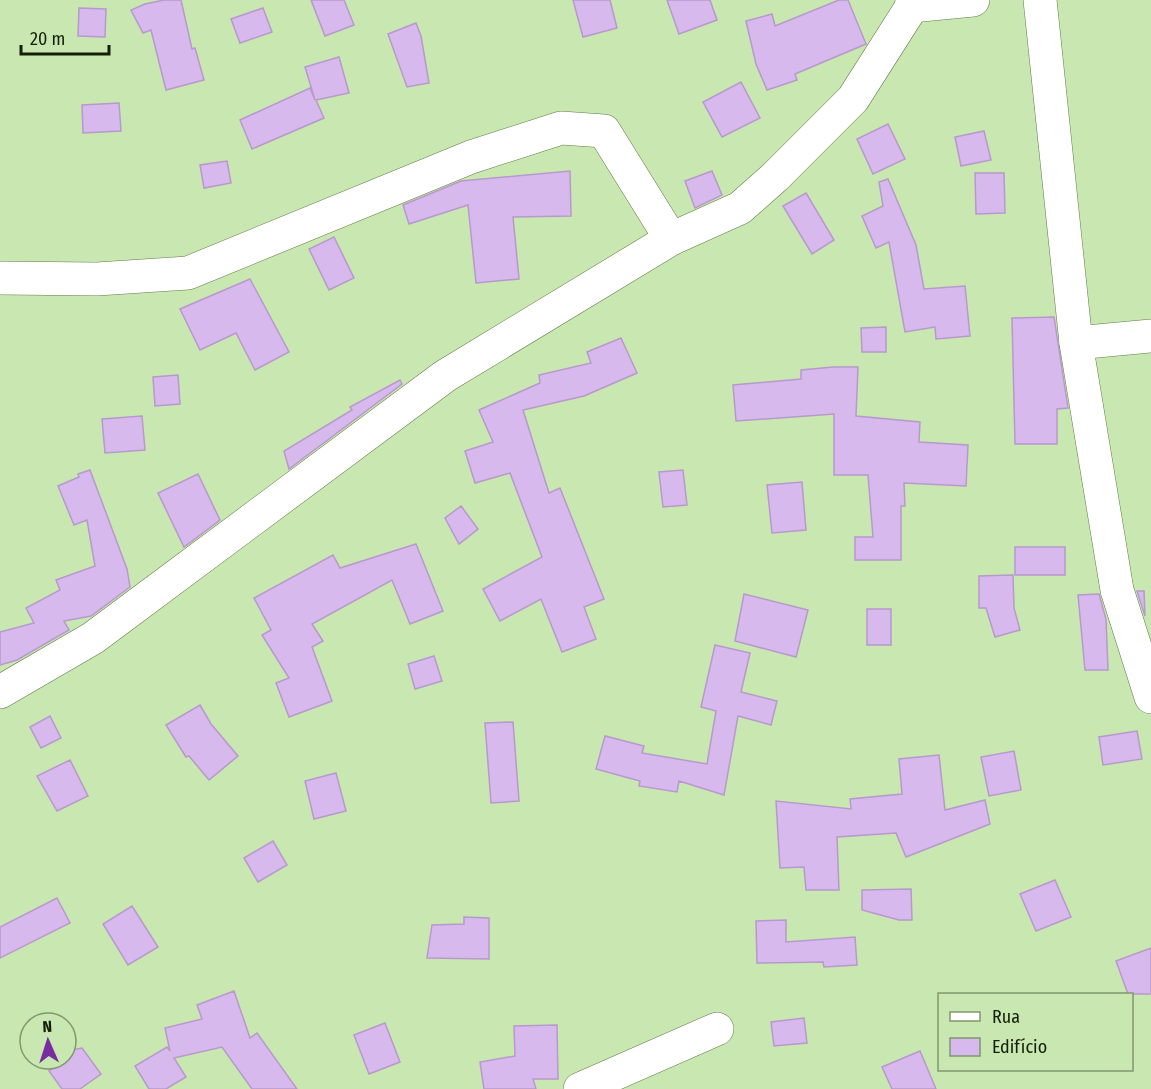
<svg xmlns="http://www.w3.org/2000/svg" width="1151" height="1089" font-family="'Fira Sans Condensed',sans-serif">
<rect width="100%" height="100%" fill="#c9e7b0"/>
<g fill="#d8b9ed" stroke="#b799cc" stroke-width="1.5">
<path d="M 164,0 L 181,0 L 192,49 L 195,48 L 204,80 L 166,90 L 151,30 L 143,33 L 131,10 L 145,4 Z"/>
<path d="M 311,0 L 344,0 L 354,25 L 325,36 Z"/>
<path d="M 573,0 L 610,0 L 617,28 L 583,37 Z"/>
<path d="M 667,0 L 710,0 L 717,20 L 679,34 Z"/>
<path d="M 839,0 L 848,0 L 866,44 L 795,74 L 797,80 L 767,90 L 756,64 L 746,21 L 772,14 L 775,26 Z"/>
<path d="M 79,8 L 106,9 L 105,37 L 78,36 Z"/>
<path d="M 263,8 L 272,32 L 240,43 L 231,19 Z"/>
<path d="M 416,23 L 421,36 L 429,83 L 407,87 L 388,34 Z"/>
<path d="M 339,57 L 349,93 L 316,100 L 324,118 L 252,149 L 240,120 L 310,88 L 315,100 L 305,67 Z"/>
<path d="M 741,82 L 760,118 L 722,137 L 703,102 Z"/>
<path d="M 119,103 L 121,131 L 83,133 L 82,105 Z"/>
<path d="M 888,124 L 905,159 L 873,174 L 857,139 Z"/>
<path d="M 984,131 L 991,160 L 961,166 L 955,137 Z"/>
<path d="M 227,161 L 231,183 L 204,188 L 200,165 Z"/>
<path d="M 570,171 L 571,216 L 513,217 L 519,279 L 476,283 L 468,205 L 409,224 L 403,205 L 461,181 Z"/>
<path d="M 712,171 L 722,195 L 695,208 L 685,181 Z"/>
<path d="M 975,173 L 1004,173 L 1005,213 L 976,214 Z"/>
<path d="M 888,179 L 916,245 L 924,289 L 965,286 L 970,336 L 936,339 L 935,327 L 905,332 L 889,242 L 876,248 L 862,216 L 883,206 L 879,182 Z"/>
<path d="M 806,193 L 834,240 L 812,254 L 783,206 Z"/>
<path d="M 334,237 L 354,278 L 329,290 L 309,249 Z"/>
<path d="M 250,279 L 289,352 L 255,370 L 236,333 L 200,350 L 180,309 Z"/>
<path d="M 1054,317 L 1068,408 L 1057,409 L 1057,444 L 1015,444 L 1012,318 Z"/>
<path d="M 886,327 L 886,352 L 862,352 L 861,328 Z"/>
<path d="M 621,338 L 637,373 L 584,396 L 523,410 L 549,493 L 560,488 L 604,599 L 584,607 L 596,639 L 562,652 L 541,599 L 500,621 L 483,589 L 542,557 L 510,473 L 475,483 L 465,451 L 493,442 L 479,410 L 540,383 L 539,375 L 591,363 L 587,352 Z"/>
<path d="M 833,367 L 858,367 L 856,416 L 920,422 L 919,442 L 968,445 L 966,486 L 904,483 L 905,506 L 901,506 L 901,560 L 855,560 L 855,537 L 873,537 L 868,475 L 834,475 L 834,414 L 736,421 L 733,385 L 801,379 L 801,370 Z"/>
<path d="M 178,375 L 180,404 L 155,406 L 153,377 Z"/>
<path d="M 400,380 L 402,384 L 289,469 L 284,451 L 352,410 L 350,407 Z"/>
<path d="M 142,416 L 145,450 L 105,453 L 102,419 Z"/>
<path d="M 90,470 L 127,569 L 130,587 L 91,616 L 64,621 L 69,630 L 17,660 L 0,665 L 0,632 L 34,623 L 26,608 L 60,590 L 56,580 L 95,566 L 87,520 L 74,525 L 58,486 L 79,477 L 78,474 Z"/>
<path d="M 683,470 L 687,505 L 663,507 L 659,472 Z"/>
<path d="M 198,474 L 220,520 L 184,547 L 158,493 Z"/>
<path d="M 802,482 L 806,530 L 772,533 L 767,485 Z"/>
<path d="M 461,506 L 478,529 L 459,544 L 445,518 Z"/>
<path d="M 416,544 L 443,611 L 410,624 L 392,580 L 312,624 L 323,641 L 312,647 L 332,701 L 289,717 L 276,683 L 289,678 L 262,635 L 271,630 L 254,598 L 333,555 L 340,568 Z"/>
<rect x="1015" y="547" width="50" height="28"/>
<path d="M 1013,575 L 1014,608 L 1020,630 L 995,637 L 986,608 L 979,608 L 979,576 Z"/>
<path d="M 1137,591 L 1144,591 L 1145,616 Z"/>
<path d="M 744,594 L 808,610 L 796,657 L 735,641 Z"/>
<path d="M 1099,594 L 1106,619 L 1108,670 L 1085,670 L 1078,595 Z"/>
<rect x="867" y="609" width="24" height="36"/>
<path d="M 715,645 L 750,653 L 741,692 L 777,701 L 771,725 L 738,716 L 724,795 L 679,781 L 677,792 L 639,786 L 640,781 L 596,769 L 605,736 L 644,746 L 642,753 L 707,764 L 716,711 L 701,707 Z"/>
<path d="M 434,656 L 442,681 L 415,689 L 408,664 Z"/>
<path d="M 200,705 L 211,724 L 238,756 L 209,780 L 189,756 L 186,757 L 166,725 Z"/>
<path d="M 50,716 L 61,738 L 41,748 L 30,727 Z"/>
<path d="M 513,722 L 519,801 L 491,803 L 485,723 Z"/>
<path d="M 1137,731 L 1142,759 L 1103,765 L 1099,737 Z"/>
<path d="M 1014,751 L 1021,790 L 989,796 L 981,757 Z"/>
<path d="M 939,755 L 945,810 L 985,800 L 990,824 L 906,857 L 896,833 L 837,837 L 839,890 L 806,890 L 804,867 L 780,868 L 776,801 L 851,809 L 850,799 L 902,794 L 899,759 Z"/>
<path d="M 70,760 L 88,796 L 57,811 L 37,776 Z"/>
<path d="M 336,773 L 346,811 L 314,819 L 305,781 Z"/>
<path d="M 273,841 L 287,865 L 258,882 L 244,858 Z"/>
<path d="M 1055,880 L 1071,917 L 1036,931 L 1020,894 Z"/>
<path d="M 911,889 L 912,920 L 899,920 L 862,910 L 862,890 Z"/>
<path d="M 57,898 L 70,923 L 0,958 L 0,927 Z"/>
<path d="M 132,906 L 158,947 L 128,965 L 103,924 Z"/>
<path d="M 464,917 L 489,918 L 489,959 L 427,958 L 432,925 L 464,924 Z"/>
<path d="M 786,920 L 786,942 L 855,937 L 857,965 L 824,967 L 823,962 L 757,963 L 756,921 Z"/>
<path d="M 1151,948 L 1151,994 L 1128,994 L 1116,961 Z"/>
<path d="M 234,991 L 250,1038 L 257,1033 L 297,1089 L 252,1089 L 222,1047 L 174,1058 L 186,1077 L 166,1089 L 149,1089 L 135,1066 L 167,1047 L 170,1051 L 165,1028 L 202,1019 L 197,1005 Z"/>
<path d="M 804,1018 L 807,1043 L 774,1046 L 771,1022 Z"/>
<path d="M 385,1023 L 400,1062 L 369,1074 L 354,1035 Z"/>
<path d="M 557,1025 L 558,1079 L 533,1079 L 536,1089 L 484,1089 L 480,1062 L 515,1056 L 514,1026 Z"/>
<path d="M 82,1048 L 101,1074 L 80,1089 L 62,1089 L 49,1071 L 66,1059 L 66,1051 Z"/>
<path d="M 920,1051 L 936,1089 L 892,1089 L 882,1067 Z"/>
</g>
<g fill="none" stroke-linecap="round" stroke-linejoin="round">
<g stroke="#617b49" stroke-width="34">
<g id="minor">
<path d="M 1040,0 L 1076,343 L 1117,590 L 1151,697"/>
<path d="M 911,6 L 973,0"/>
<path d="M 0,278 L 97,279 L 188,273 L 471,157 L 561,128 L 604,131 L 671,239"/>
<path d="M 1076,343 L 1151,336"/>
<path d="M 0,692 L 93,638 L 445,376 L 671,239 L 740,208 L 775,177 L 853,99 L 916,0"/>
<path d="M 580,1089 L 717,1029"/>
</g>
</g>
<use href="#minor" stroke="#fff" stroke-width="33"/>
</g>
<rect x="938" y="993" width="195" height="78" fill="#c9e7b0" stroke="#81976d" stroke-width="1.5"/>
<rect x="950" y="1012" width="30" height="9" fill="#ffffff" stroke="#81976d" stroke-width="1.5"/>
<text x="992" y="1023" font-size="18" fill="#141e09">Rua</text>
<rect x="950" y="1038" width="30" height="18" fill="#d8b9ed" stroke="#81976d" stroke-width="1.5"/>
<text x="992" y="1053" font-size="18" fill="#141e09">Edifício</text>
<g transform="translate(48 1041) rotate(357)"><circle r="28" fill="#c9e7b0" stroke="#81976d" stroke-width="1.5"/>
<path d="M0-4.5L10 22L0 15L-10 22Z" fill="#772d9f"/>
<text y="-9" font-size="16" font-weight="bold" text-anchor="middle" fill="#141e09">N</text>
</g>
<path d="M21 45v9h88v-9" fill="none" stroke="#141e09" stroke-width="3"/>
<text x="30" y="45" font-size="18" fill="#141e09" stroke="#c9e7b0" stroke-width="4.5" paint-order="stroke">20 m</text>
</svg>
